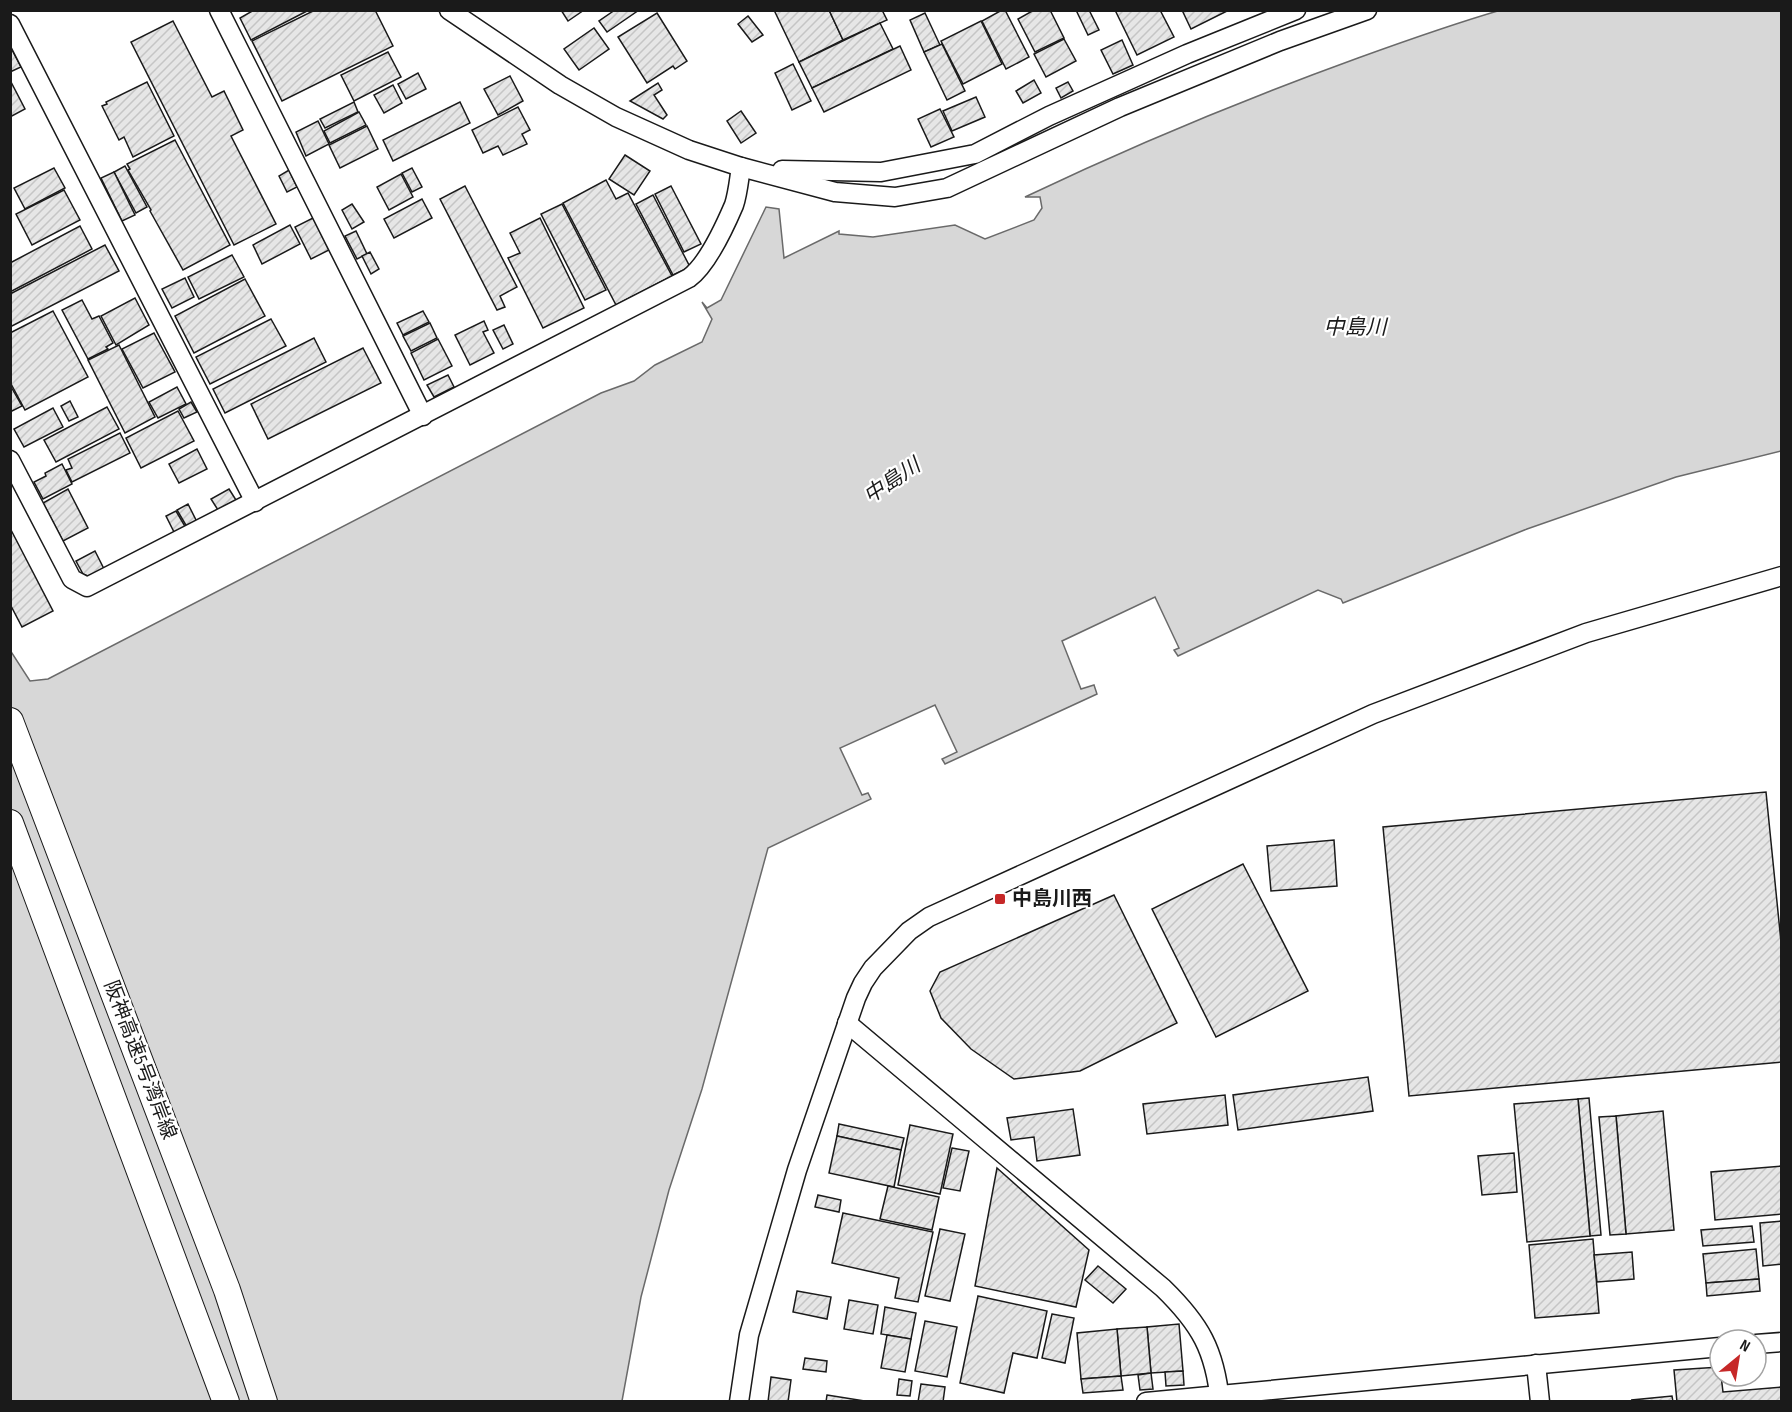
<svg xmlns="http://www.w3.org/2000/svg" width="1792" height="1412" font-family="'Sofia Sans Condensed','Noto Sans JP',sans-serif">
<defs>
<pattern id="building-hatch" width="6" height="6" patternUnits="userSpaceOnUse" patternTransform="scale(1.5)"><rect width="6" height="6" fill="#e6e6e6"/><path d="M-1 1l2-2M0 6l6-6M5 7l2-2" fill="none" stroke="#c5c5c5"/></pattern>
</defs>
<rect width="100%" height="100%" fill="#fff"/>
<path fill="#d7d7d7" stroke="#6a6a6a" stroke-width="1.5" d="M 1501,10 L 1781,11 L 1781,451 L 1676,477 L 1527,529 L 1343,603 L 1341,599 L 1318,590 L 1178,656 L 1174,650 L 1179,648 L 1155,597 L 1062,641 L 1081,689 L 1094,685 L 1097,694 L 945,764 L 942,759 L 957,752 L 935,705 L 840,748 L 862,795 L 868,793 L 871,799 L 768,848 L 702,1089 L 669,1190 L 641,1297 L 622,1401 L 11,1401 L 10,650 L 30,681 L 48,679 L 601,393 L 634,381 L 655,365 L 702,342 L 712,319 L 702,302 L 707,308 L 721,300 L 766,207 L 779,209 L 784,258 L 839,231 L 839,234 L 873,237 L 955,225 L 985,239 L 1034,220 L 1042,208 L 1040,197 L 1025,197 C 1134,145 1245,99 1358,58 C 1405,41 1453,24 1501,10 Z"/>
<g fill="url(#building-hatch)" stroke="#1a1a1a" stroke-width="1.5">
<path d="M 254,10 L 309,10 L 251,40 L 240,18 Z"/>
<path d="M 315,10 L 375,10 L 393,46 L 282,101 L 252,41 Z"/>
<path d="M 561,10 L 584,10 L 568,21 Z"/>
<path d="M 615,10 L 639,10 L 607,32 L 599,21 Z"/>
<path d="M 774,10 L 829,10 L 843,40 L 799,62 Z"/>
<path d="M 829,10 L 882,10 L 887,20 L 843,40 Z"/>
<path d="M 1002,10 L 1005,10 L 1029,57 L 1006,69 L 982,21 Z"/>
<path d="M 1034,10 L 1050,10 L 1064,38 L 1035,52 L 1018,19 Z"/>
<path d="M 1076,10 L 1089,10 L 1099,30 L 1088,35 Z"/>
<path d="M 1115,10 L 1160,10 L 1174,37 L 1137,55 Z"/>
<path d="M 1182,10 L 1229,10 L 1191,29 Z"/>
<path d="M 657,13 L 687,61 L 675,69 L 673,66 L 647,83 L 618,37 Z"/>
<path d="M 925,13 L 940,45 L 924,52 L 910,20 Z"/>
<path d="M 748,16 L 763,35 L 752,42 L 738,24 Z"/>
<path d="M 173,21 L 212,97 L 224,91 L 243,130 L 231,136 L 276,224 L 234,245 L 131,42 Z"/>
<path d="M 981,21 L 1002,64 L 963,84 L 941,41 Z"/>
<path d="M 880,23 L 893,49 L 812,88 L 799,62 Z"/>
<path d="M 594,28 L 609,49 L 579,70 L 564,49 Z"/>
<path d="M 1064,39 L 1076,61 L 1046,77 L 1034,54 Z"/>
<path d="M 1122,40 L 1133,65 L 1113,74 L 1101,50 Z"/>
<path d="M 942,44 L 965,91 L 947,100 L 924,52 Z"/>
<path d="M 10,46 L 21,67 L 10,72 Z"/>
<path d="M 900,46 L 911,70 L 824,112 L 812,88 Z"/>
<path d="M 388,52 L 401,77 L 354,101 L 341,75 Z"/>
<path d="M 793,64 L 811,101 L 792,110 L 775,73 Z"/>
<path d="M 418,73 L 426,89 L 406,99 L 398,84 Z"/>
<path d="M 510,76 L 523,101 L 498,115 L 484,89 Z"/>
<path d="M 10,80 L 25,109 L 10,117 Z"/>
<path d="M 1034,80 L 1041,93 L 1023,103 L 1016,91 Z"/>
<path d="M 147,82 L 174,136 L 133,157 L 124,137 L 119,140 L 102,106 L 107,104 L 106,102 Z"/>
<path d="M 1068,82 L 1073,91 L 1061,98 L 1056,88 Z"/>
<path d="M 658,83 L 662,90 L 654,95 L 667,115 L 663,119 L 630,101 Z"/>
<path d="M 393,85 L 402,103 L 384,113 L 374,95 Z"/>
<path d="M 976,97 L 985,117 L 952,131 L 943,111 Z"/>
<path d="M 354,102 L 358,112 L 325,128 L 320,119 Z"/>
<path d="M 460,102 L 470,123 L 393,161 L 383,140 Z"/>
<path d="M 518,107 L 530,130 L 522,134 L 527,144 L 503,155 L 498,146 L 483,153 L 472,130 Z"/>
<path d="M 940,109 L 954,137 L 931,147 L 918,119 Z"/>
<path d="M 741,111 L 756,133 L 741,143 L 727,121 Z"/>
<path d="M 359,112 L 366,125 L 330,143 L 324,131 Z"/>
<path d="M 318,121 L 329,144 L 306,156 L 296,132 Z"/>
<path d="M 367,126 L 378,149 L 340,168 L 329,145 Z"/>
<path d="M 175,140 L 230,245 L 183,270 L 150,211 L 151,210 L 128,170 L 130,169 L 127,164 Z"/>
<path d="M 625,155 L 650,171 L 634,195 L 609,179 Z"/>
<path d="M 125,166 L 147,207 L 136,213 L 114,172 Z"/>
<path d="M 54,168 L 65,188 L 25,209 L 14,188 Z"/>
<path d="M 412,168 L 422,187 L 412,192 L 402,173 Z"/>
<path d="M 289,170 L 297,187 L 287,192 L 279,176 Z"/>
<path d="M 114,172 L 135,215 L 122,221 L 101,178 Z"/>
<path d="M 401,174 L 413,197 L 389,210 L 377,187 Z"/>
<path d="M 606,180 L 616,199 L 628,193 L 672,276 L 616,305 L 563,203 Z"/>
<path d="M 465,186 L 517,287 L 500,296 L 505,307 L 497,310 L 440,199 Z"/>
<path d="M 671,186 L 701,244 L 684,252 L 655,194 Z"/>
<path d="M 64,190 L 80,220 L 32,245 L 16,214 Z"/>
<path d="M 653,195 L 690,267 L 673,275 L 636,204 Z"/>
<path d="M 422,199 L 432,218 L 394,238 L 384,219 Z"/>
<path d="M 352,204 L 364,222 L 352,229 L 342,210 Z"/>
<path d="M 562,204 L 606,290 L 585,300 L 541,214 Z"/>
<path d="M 313,218 L 329,250 L 311,259 L 295,227 Z"/>
<path d="M 540,218 L 584,308 L 543,328 L 508,258 L 520,253 L 510,233 Z"/>
<path d="M 290,225 L 300,244 L 262,264 L 253,245 Z"/>
<path d="M 80,226 L 92,249 L 10,292 L 10,263 Z"/>
<path d="M 356,231 L 367,254 L 357,259 L 345,236 Z"/>
<path d="M 105,245 L 119,271 L 10,327 L 10,294 Z"/>
<path d="M 370,252 L 379,269 L 371,274 L 362,256 Z"/>
<path d="M 232,255 L 244,277 L 199,299 L 188,277 Z"/>
<path d="M 185,278 L 194,297 L 172,308 L 162,289 Z"/>
<path d="M 245,279 L 265,316 L 194,353 L 175,316 Z"/>
<path d="M 135,298 L 149,325 L 116,345 L 101,316 Z"/>
<path d="M 82,300 L 92,319 L 99,316 L 113,343 L 106,347 L 108,349 L 88,359 L 62,310 Z"/>
<path d="M 53,311 L 88,377 L 25,410 L 10,382 L 10,333 Z"/>
<path d="M 423,311 L 429,322 L 403,335 L 397,323 Z"/>
<path d="M 271,319 L 286,346 L 210,384 L 196,357 Z"/>
<path d="M 484,321 L 488,330 L 483,332 L 494,353 L 470,365 L 455,335 Z"/>
<path d="M 430,323 L 437,338 L 411,351 L 403,336 Z"/>
<path d="M 504,325 L 513,344 L 503,349 L 493,330 Z"/>
<path d="M 154,333 L 175,372 L 143,388 L 122,349 Z"/>
<path d="M 314,338 L 326,362 L 225,413 L 213,389 Z"/>
<path d="M 438,339 L 452,366 L 424,380 L 411,353 Z"/>
<path d="M 119,345 L 155,417 L 125,433 L 88,360 Z"/>
<path d="M 363,348 L 381,383 L 268,439 L 251,404 Z"/>
<path d="M 448,375 L 454,387 L 434,397 L 427,385 Z"/>
<path d="M 10,385 L 22,406 L 10,412 Z"/>
<path d="M 177,387 L 186,404 L 158,418 L 149,402 Z"/>
<path d="M 70,401 L 78,417 L 69,421 L 61,406 Z"/>
<path d="M 191,402 L 197,412 L 184,418 L 179,409 Z"/>
<path d="M 107,407 L 119,429 L 56,462 L 44,440 Z"/>
<path d="M 53,408 L 63,427 L 24,447 L 14,429 Z"/>
<path d="M 178,411 L 194,441 L 141,468 L 126,438 Z"/>
<path d="M 120,433 L 130,453 L 72,482 L 66,470 L 72,468 L 68,459 Z"/>
<path d="M 197,449 L 207,469 L 179,483 L 169,464 Z"/>
<path d="M 62,464 L 72,484 L 43,499 L 34,482 L 46,476 L 45,473 Z"/>
<path d="M 68,489 L 88,528 L 63,541 L 43,503 Z"/>
<path d="M 229,489 L 236,500 L 218,510 L 211,499 Z"/>
<path d="M 188,504 L 197,522 L 187,527 L 177,510 Z"/>
<path d="M 176,511 L 186,528 L 175,534 L 166,516 Z"/>
<path d="M 10,528 L 53,611 L 22,627 L 10,604 Z"/>
<path d="M 95,551 L 104,569 L 88,576 L 83,574 L 76,561 Z"/>
<path d="M 1766,792 L 1782,952 L 1782,1062 L 1409,1096 L 1383,827 Z"/>
<path d="M 1334,840 L 1337,886 L 1271,891 L 1267,846 Z"/>
<path d="M 1243,864 L 1308,991 L 1216,1037 L 1152,909 Z"/>
<path d="M 1114,895 L 1177,1023 L 1080,1071 L 1014,1079 L 971,1049 L 941,1018 L 930,991 L 940,972 Z"/>
<path d="M 1368,1077 L 1373,1111 L 1238,1130 L 1233,1095 Z"/>
<path d="M 1225,1095 L 1228,1125 L 1147,1134 L 1143,1104 Z"/>
<path d="M 1589,1098 L 1601,1235 L 1590,1236 L 1578,1099 Z"/>
<path d="M 1578,1099 L 1590,1236 L 1527,1242 L 1514,1104 Z"/>
<path d="M 1073,1109 L 1080,1155 L 1037,1161 L 1034,1137 L 1011,1140 L 1007,1118 Z"/>
<path d="M 1663,1111 L 1674,1230 L 1626,1234 L 1616,1116 Z"/>
<path d="M 1616,1116 L 1626,1234 L 1610,1235 L 1599,1117 Z"/>
<path d="M 839,1124 L 904,1138 L 901,1150 L 837,1136 Z"/>
<path d="M 910,1125 L 953,1134 L 940,1194 L 898,1185 Z"/>
<path d="M 837,1136 L 901,1150 L 894,1187 L 829,1173 Z"/>
<path d="M 952,1148 L 969,1151 L 960,1191 L 943,1188 Z"/>
<path d="M 1514,1153 L 1517,1192 L 1482,1195 L 1478,1156 Z"/>
<path d="M 1782,1166 L 1782,1214 L 1715,1220 L 1711,1172 Z"/>
<path d="M 997,1168 L 1089,1250 L 1076,1307 L 975,1286 Z"/>
<path d="M 888,1186 L 939,1197 L 932,1230 L 880,1219 Z"/>
<path d="M 818,1195 L 841,1200 L 839,1212 L 815,1207 Z"/>
<path d="M 843,1213 L 933,1232 L 918,1302 L 895,1298 L 899,1278 L 832,1263 Z"/>
<path d="M 1782,1221 L 1782,1264 L 1763,1266 L 1760,1223 Z"/>
<path d="M 1752,1226 L 1754,1242 L 1703,1246 L 1701,1230 Z"/>
<path d="M 940,1229 L 965,1234 L 950,1301 L 925,1296 Z"/>
<path d="M 1593,1239 L 1599,1313 L 1535,1318 L 1529,1245 Z"/>
<path d="M 1756,1249 L 1759,1279 L 1706,1283 L 1703,1254 Z"/>
<path d="M 1632,1252 L 1634,1279 L 1597,1282 L 1594,1255 Z"/>
<path d="M 1098,1266 L 1126,1289 L 1113,1303 L 1085,1280 Z"/>
<path d="M 1759,1279 L 1760,1291 L 1707,1296 L 1706,1283 Z"/>
<path d="M 797,1291 L 831,1297 L 827,1319 L 793,1312 Z"/>
<path d="M 978,1296 L 1047,1311 L 1037,1358 L 1013,1353 L 1004,1393 L 960,1383 Z"/>
<path d="M 849,1300 L 878,1305 L 873,1334 L 844,1329 Z"/>
<path d="M 885,1307 L 916,1313 L 911,1339 L 881,1334 Z"/>
<path d="M 1052,1314 L 1074,1318 L 1065,1363 L 1042,1358 Z"/>
<path d="M 925,1321 L 957,1327 L 947,1377 L 915,1371 Z"/>
<path d="M 1179,1324 L 1183,1371 L 1151,1373 L 1147,1327 Z"/>
<path d="M 1147,1327 L 1151,1373 L 1121,1376 L 1117,1329 Z"/>
<path d="M 1117,1329 L 1121,1376 L 1081,1379 L 1077,1333 Z"/>
<path d="M 887,1335 L 911,1339 L 905,1372 L 881,1368 Z"/>
<path d="M 805,1358 L 827,1361 L 826,1372 L 803,1369 Z"/>
<path d="M 1720,1367 L 1723,1392 L 1782,1387 L 1782,1402 L 1677,1402 L 1674,1370 Z"/>
<path d="M 1183,1371 L 1184,1385 L 1166,1386 L 1165,1372 Z"/>
<path d="M 1151,1373 L 1153,1389 L 1140,1390 L 1138,1375 Z"/>
<path d="M 1121,1376 L 1123,1390 L 1083,1393 L 1081,1379 Z"/>
<path d="M 771,1377 L 791,1380 L 788,1402 L 768,1402 Z"/>
<path d="M 899,1379 L 912,1381 L 910,1396 L 897,1395 Z"/>
<path d="M 921,1384 L 945,1387 L 943,1402 L 918,1402 Z"/>
<path d="M 827,1395 L 871,1402 L 826,1402 Z"/>
<path d="M 1672,1396 L 1673,1402 L 1633,1402 L 1632,1400 Z"/>
</g>
<g fill="none" stroke-linecap="round" stroke-linejoin="round">
<g stroke="#1a1a1a" stroke-width="21">
<g id="minor">
<path d="M 219,10 L 423,416"/>
<path d="M 449,10 L 560,85 L 616,117 L 689,150 L 741,167 L 835,192 L 895,197 L 947,188 L 1120,107 L 1280,41 L 1367,10"/>
<path d="M 10,24 L 255,502"/>
<path d="M 782,170 L 881,172 L 975,154 L 1049,116 L 1187,54 L 1296,10"/>
<path d="M 10,460 L 72,579 L 87,587 L 689,278 C 707,265 725,226 734,205 C 738,193 739,179 741,167"/>
<path d="M 847,1023 L 1163,1288 C 1200,1324 1215,1350 1220,1402"/>
<path d="M 1756,1344 L 1782,1342"/>
<path d="M 1536,1364 L 1540,1402"/>
<path d="M 739,1402 L 749,1335 L 797,1170 L 856,998 L 863,983 L 873,968 L 909,931 L 929,917 L 1373,714 L 1586,633 L 1782,576"/>
<path d="M 1146,1402 L 1720,1347"/>
</g>
</g>
<g stroke="#1a1a1a" stroke-width="28">
<g id="highway">
<path d="M 10,721 L 227,1290 L 264,1402"/>
<path d="M 10,823 L 226,1402"/>
</g>
</g>
<use href="#minor" stroke="#fff" stroke-width="18"/>
<use href="#highway" stroke="#fff" stroke-width="26"/>
</g>
<rect fill="#c62828" stroke="#fff" stroke-width="2" x="994" y="893" width="12" height="12" rx="3"/>
<g text-anchor="middle" dominant-baseline="central" stroke-width="4.5" stroke-linejoin="round" paint-order="stroke">
<g font-size="20" font-weight="bold" fill="#1a1a1a" stroke="#fff" text-anchor="start">
<text x="1012" y="899">中島川西</text>
</g>
<g font-size="20" fill="#1a1a1a" stroke="#fff">
<text transform="translate(140 1060) rotate(69)">阪神高速5号湾岸線</text>
</g>
<g font-size="21" font-style="italic" fill="#1a1a1a" stroke="#fff">
<text x="1355" y="327">中島川</text>
<text transform="translate(892 481) rotate(-34)">中島川</text>
</g>
</g>
<rect width="1792" height="1412" fill="none" stroke="#1a1a1a" stroke-width="24"/>
<g transform="translate(1738 1358) rotate(30)"><circle r="28" fill="#ffffff" stroke="#a3a3a3" stroke-width="1.5"/>
<path d="M0-4.5L10 22L0 15L-10 22Z" fill="#c62828"/>
<text y="-9" font-size="16" font-weight="bold" text-anchor="middle" fill="#1a1a1a">N</text>
</g>
</svg>
